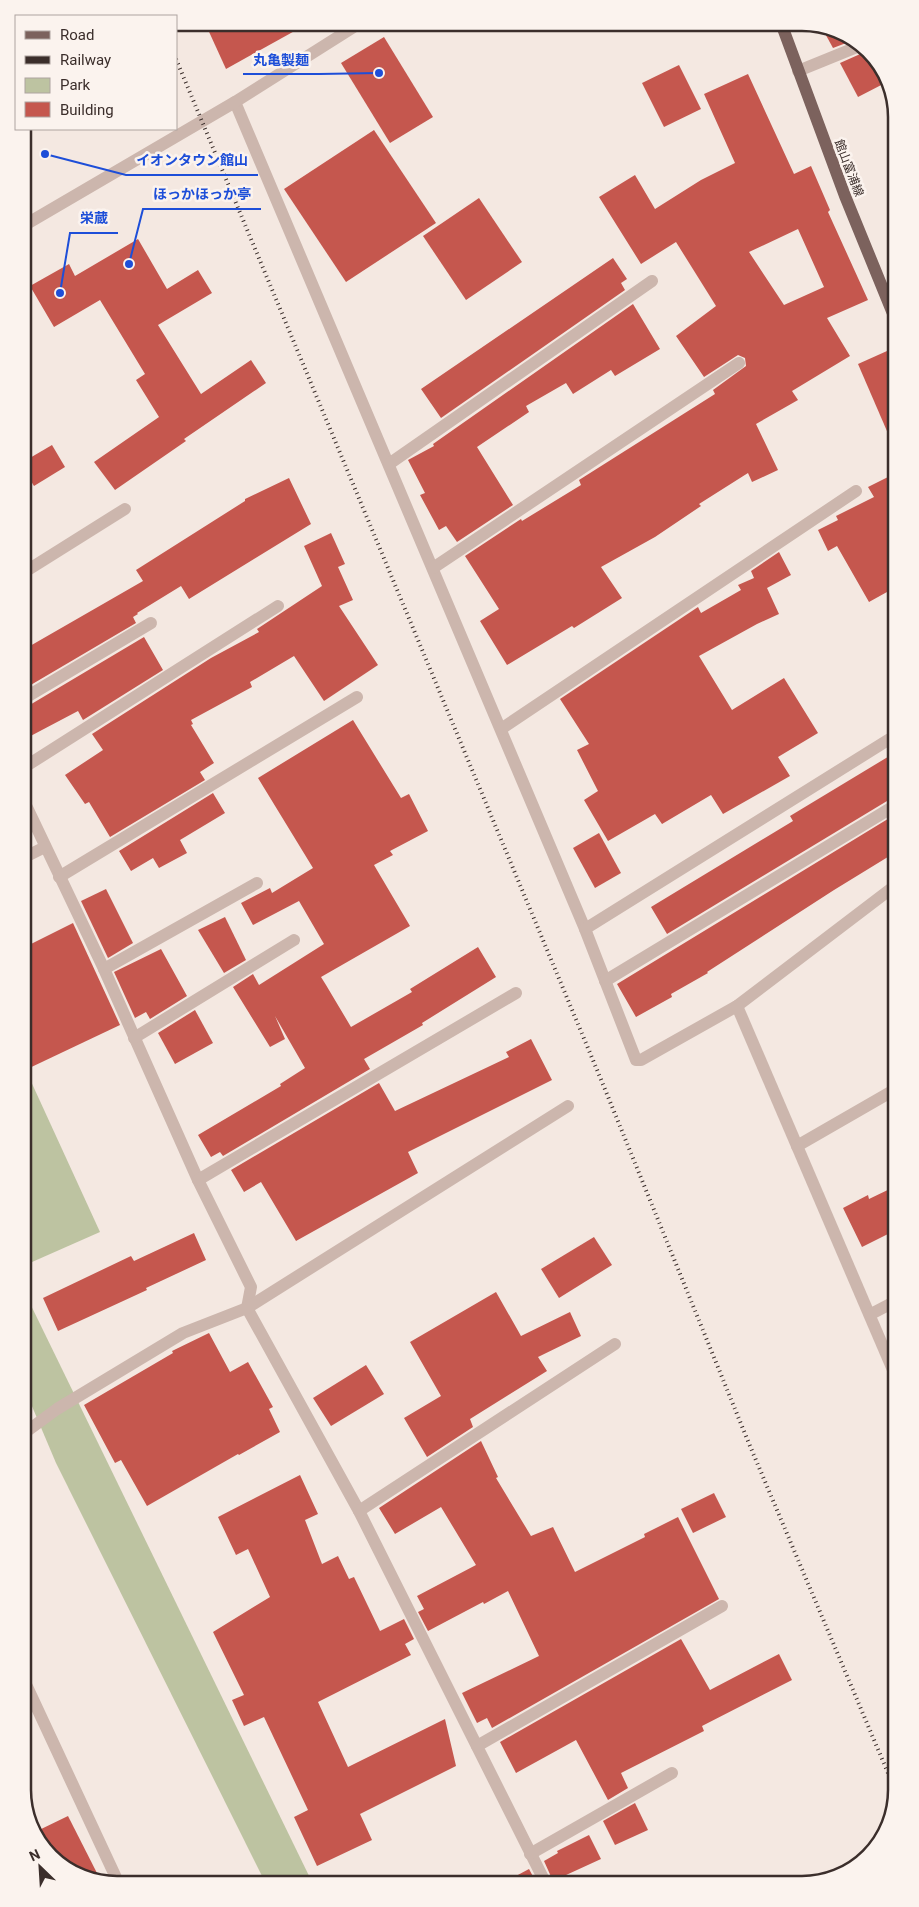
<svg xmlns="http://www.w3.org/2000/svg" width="919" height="1907" font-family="Roboto,'Noto Sans JP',sans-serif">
<rect width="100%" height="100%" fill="#f4e8e1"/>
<g fill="#bdc3a1">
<path d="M 23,1064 L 100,1232 L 23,1266 Z"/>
<path d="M 23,1289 L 313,1884 L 266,1884 L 56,1463 L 23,1385 Z"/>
</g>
<g fill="#c5574e" fill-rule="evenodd">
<path d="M 205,23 L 309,23 L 226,69 Z"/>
<path d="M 822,28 L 854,40 L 833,48 Z"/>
<path d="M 384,37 L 433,117 L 390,143 L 341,63 Z"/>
<path d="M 867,51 L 889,81 L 858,97 L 840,63 Z"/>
<path d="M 679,65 L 701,109 L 664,127 L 642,83 Z"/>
<path d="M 748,74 L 794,174 L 811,166 L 830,210 L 828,212 L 868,300 L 827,318 L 850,356 L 792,391 L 798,400 L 756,424 L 778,470 L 752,482 L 748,473 L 699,504 L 701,506 L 655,537 L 601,567 L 622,598 L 574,628 L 572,626 L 507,665 L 480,621 L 499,609 L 465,556 L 521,519 L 522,521 L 581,485 L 579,480 L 715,394 L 713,390 L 746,366 L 745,358 L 738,355 L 704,377 L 676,336 L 716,306 L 676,242 L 641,264 L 599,197 L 635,175 L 655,209 L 701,180 L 735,163 L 704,94 ZM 798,229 L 824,287 L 784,305 L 749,252 Z"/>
<path d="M 374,130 L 436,223 L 346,282 L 284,189 Z"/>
<path d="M 479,198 L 522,262 L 466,300 L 423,236 Z"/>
<path d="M 138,239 L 167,289 L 198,270 L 212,293 L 158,325 L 201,394 L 251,360 L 266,383 L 184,439 L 186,441 L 115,490 L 94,462 L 159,417 L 136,380 L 145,374 L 100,300 L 54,327 L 30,286 L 69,264 L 75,276 Z"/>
<path d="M 613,258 L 627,279 L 621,283 L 625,290 L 441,418 L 421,389 Z"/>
<path d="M 633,304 L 660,349 L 615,376 L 611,370 L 573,394 L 566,383 L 526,406 L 529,412 L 477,447 L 513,505 L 457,542 L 446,526 L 439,530 L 420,495 L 425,493 L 408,460 L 434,446 L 433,444 Z"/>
<path d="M 887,351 L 896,372 L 896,452 L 858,364 Z"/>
<path d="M 52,445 L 65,467 L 34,486 L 23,468 L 23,462 Z"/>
<path d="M 896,473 L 896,587 L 869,602 L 837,546 L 828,551 L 818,530 L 838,520 L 836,516 L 874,497 L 868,487 Z"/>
<path d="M 289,478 L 311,524 L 189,599 L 181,586 L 137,613 L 138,614 L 133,617 L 136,623 L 29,686 L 23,675 L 23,650 L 143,581 L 136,570 L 245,501 L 245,499 Z"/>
<path d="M 331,533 L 345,564 L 338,567 L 353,600 L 339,606 L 378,665 L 324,701 L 294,656 L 250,682 L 252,687 L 191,720 L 193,724 L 191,725 L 214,763 L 200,772 L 205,780 L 110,837 L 89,802 L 85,804 L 65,775 L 103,750 L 92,734 L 211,658 L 259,632 L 257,629 L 322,586 L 304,546 Z"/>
<path d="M 779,552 L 791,575 L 767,588 L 779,614 L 757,624 L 699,656 L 732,710 L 784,678 L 818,733 L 778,757 L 790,776 L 723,814 L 711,795 L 662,824 L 655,814 L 608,841 L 584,800 L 598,791 L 577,750 L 589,744 L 560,699 L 698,607 L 701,613 L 741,590 L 738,585 L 754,578 L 751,571 Z"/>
<path d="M 144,637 L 163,670 L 83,720 L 78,711 L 23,740 L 23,709 Z"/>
<path d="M 353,720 L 401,798 L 409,794 L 428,831 L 390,851 L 393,855 L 374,865 L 410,926 L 321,977 L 326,985 L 351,1027 L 412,992 L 410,989 L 478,947 L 496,977 L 422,1023 L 423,1025 L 364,1059 L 370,1069 L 223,1156 L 220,1152 L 211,1157 L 198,1135 L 281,1086 L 280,1084 L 305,1068 L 275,1016 L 285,1039 L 270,1047 L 233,987 L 253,974 L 259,985 L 324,944 L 299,901 L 253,925 L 241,903 L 270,888 L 272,893 L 313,868 L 258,778 Z"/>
<path d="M 896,752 L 896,797 L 892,798 L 667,934 L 651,907 L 793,821 L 790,816 Z"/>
<path d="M 213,793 L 225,813 L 180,840 L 187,853 L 159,868 L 153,858 L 131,871 L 119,851 Z"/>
<path d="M 896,814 L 896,852 L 834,890 L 707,972 L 708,973 L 671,994 L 672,997 L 636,1017 L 617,984 Z"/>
<path d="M 599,833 L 621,873 L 595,888 L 573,848 Z"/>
<path d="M 106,889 L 133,943 L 108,958 L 81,901 Z"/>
<path d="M 225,917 L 246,960 L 224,973 L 198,930 Z"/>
<path d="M 73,923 L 120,1025 L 23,1071 L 23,948 Z"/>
<path d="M 161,949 L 187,996 L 150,1019 L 146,1012 L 135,1018 L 114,972 Z"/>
<path d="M 195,1010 L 213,1043 L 175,1064 L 158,1033 Z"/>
<path d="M 531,1039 L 552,1080 L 408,1152 L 418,1173 L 296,1241 L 261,1182 L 244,1192 L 231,1170 L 379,1083 L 395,1111 L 509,1057 L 506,1052 Z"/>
<path d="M 896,1186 L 896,1230 L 862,1247 L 843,1208 L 868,1195 L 869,1199 Z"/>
<path d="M 194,1233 L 206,1260 L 146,1288 L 147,1290 L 58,1331 L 43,1298 L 131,1256 L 134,1261 Z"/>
<path d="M 594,1237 L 612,1265 L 559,1298 L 541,1269 Z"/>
<path d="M 496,1292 L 521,1336 L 570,1312 L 581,1336 L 538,1357 L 547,1371 L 470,1419 L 473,1427 L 427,1457 L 404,1418 L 441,1396 L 410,1342 Z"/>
<path d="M 209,1333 L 230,1372 L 248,1362 L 273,1407 L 269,1409 L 280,1432 L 239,1455 L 238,1454 L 147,1506 L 121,1460 L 115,1463 L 84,1405 L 173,1353 L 172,1351 Z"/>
<path d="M 366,1365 L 384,1394 L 331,1426 L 313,1398 Z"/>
<path d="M 481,1441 L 498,1477 L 496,1478 L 531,1536 L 553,1527 L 575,1572 L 645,1537 L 644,1534 L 678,1517 L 719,1599 L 492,1728 L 487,1718 L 477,1723 L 462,1693 L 539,1656 L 508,1591 L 484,1604 L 483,1602 L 428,1631 L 418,1612 L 424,1609 L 417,1596 L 476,1565 L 441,1507 L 395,1534 L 379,1508 Z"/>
<path d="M 300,1475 L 318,1514 L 305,1520 L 322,1564 L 338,1556 L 349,1579 L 354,1577 L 380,1631 L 404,1619 L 414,1639 L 405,1644 L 411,1655 L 318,1702 L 348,1767 L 445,1719 L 456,1766 L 360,1814 L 372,1840 L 317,1866 L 294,1817 L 308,1810 L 264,1717 L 244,1726 L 232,1700 L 244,1695 L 213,1632 L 270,1597 L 248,1549 L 236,1555 L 218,1517 Z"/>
<path d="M 714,1493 L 726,1517 L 693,1533 L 681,1509 Z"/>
<path d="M 681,1639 L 710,1690 L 779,1654 L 792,1680 L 702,1726 L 704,1731 L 621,1773 L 628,1788 L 608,1800 L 576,1740 L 516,1773 L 500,1742 Z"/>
<path d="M 635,1803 L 648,1830 L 615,1845 L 603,1821 Z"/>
<path d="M 68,1816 L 101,1881 L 64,1868 L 35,1832 Z"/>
<path d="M 589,1835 L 601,1859 L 553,1881 L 544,1861 L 558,1853 L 557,1851 Z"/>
<path d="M 529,1869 L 537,1884 L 501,1884 Z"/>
</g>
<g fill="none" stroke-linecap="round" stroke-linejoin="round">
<g stroke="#ccb6ad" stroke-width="12">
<path d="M 798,71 L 862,45"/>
<path d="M 235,102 L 585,929 L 636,1060 L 641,1060 L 737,1006 L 896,885"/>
<path d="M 23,226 L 235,102 L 360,23"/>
<path d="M 389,464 L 652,281"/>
<path d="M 433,568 L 739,363"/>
<path d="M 23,573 L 125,509"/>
<path d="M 23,699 L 151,623"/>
<path d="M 501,729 L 856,491"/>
<path d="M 23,768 L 278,606"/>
<path d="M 23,799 L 104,969 L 198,1180 L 251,1287 L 247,1308 L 359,1511 L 546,1884"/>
<path d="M 23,858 L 45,847"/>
<path d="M 59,877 L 357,697"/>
<path d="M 585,929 L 896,735"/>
<path d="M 104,969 L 257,883"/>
<path d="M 605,981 L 896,805"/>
<path d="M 737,1006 L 896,1377"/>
<path d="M 134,1038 L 294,940"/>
<path d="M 797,1146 L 896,1089"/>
<path d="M 198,1180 L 516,993"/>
<path d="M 871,1314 L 896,1301"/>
<path d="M 23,1434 L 57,1409 L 183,1333 L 247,1308 L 568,1106"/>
<path d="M 359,1511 L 615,1344"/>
<path d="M 23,1678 L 119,1884"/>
<path d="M 477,1746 L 722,1606"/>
<path d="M 530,1854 L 672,1773"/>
<path d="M 829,1879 L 847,1870"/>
</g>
<path stroke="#7c625d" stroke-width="12" d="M 781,23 L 845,196 L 896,321"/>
<path stroke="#3b2e2b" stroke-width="4" stroke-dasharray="1 4" stroke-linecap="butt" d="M 176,59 L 600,1077 L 750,1446 L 896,1792"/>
</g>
<g text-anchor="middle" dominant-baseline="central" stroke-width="5" stroke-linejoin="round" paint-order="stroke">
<g font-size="12" fill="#3b2e2b" stroke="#fbf3ee">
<text transform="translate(849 168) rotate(69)">館山富浦線</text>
</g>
</g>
<path d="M0 0H919V1907H0ZM117 31H802A86 86 0 0 1 888 117V1790A86 86 0 0 1 802 1876H117A86 86 0 0 1 31 1790V117A86 86 0 0 1 117 31Z" fill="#fbf3ee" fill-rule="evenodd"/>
<path fill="none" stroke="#3b2e2b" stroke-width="2.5" d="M117 31H802A86 86 0 0 1 888 117V1790A86 86 0 0 1 802 1876H117A86 86 0 0 1 31 1790V117A86 86 0 0 1 117 31Z"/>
<path fill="none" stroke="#1d4ed8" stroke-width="2" d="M379 73L319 74H243M45 154L126 175H258M129 264L143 209H261M60 293L70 233H118"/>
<g fill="#1d4ed8" stroke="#fbf3ee" stroke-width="2">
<circle cx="379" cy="73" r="5"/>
<circle cx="45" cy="154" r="5"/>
<circle cx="129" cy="264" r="5"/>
<circle cx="60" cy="293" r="5"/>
</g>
<g font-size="14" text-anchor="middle" font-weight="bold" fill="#1d4ed8" stroke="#fbf3ee" stroke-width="5" stroke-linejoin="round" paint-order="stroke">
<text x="281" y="65">丸亀製麺</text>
<text x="192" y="165">イオンタウン館山</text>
<text x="202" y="199">ほっかほっか亭</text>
<text x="94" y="223">栄蔵</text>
</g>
<rect x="15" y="15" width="162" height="115" fill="#fbf3ee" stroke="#aea4a0"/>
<rect x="25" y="31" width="25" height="8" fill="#7c625d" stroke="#aea4a0"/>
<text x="60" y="40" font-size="15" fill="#3b2e2b">Road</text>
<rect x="25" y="56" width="25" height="8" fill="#3b2e2b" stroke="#aea4a0"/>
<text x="60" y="65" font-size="15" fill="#3b2e2b">Railway</text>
<rect x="25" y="78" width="25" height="15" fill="#bdc3a1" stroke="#aea4a0"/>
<text x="60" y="90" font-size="15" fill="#3b2e2b">Park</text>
<rect x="25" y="102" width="25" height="15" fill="#c5574e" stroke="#aea4a0"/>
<text x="60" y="115" font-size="15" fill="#3b2e2b">Building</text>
<g transform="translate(40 1867) rotate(335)" stroke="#fbf3ee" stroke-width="4" paint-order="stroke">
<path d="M0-4L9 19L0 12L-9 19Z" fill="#3b2e2b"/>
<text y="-8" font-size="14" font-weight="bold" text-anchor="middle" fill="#3b2e2b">N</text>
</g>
</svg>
